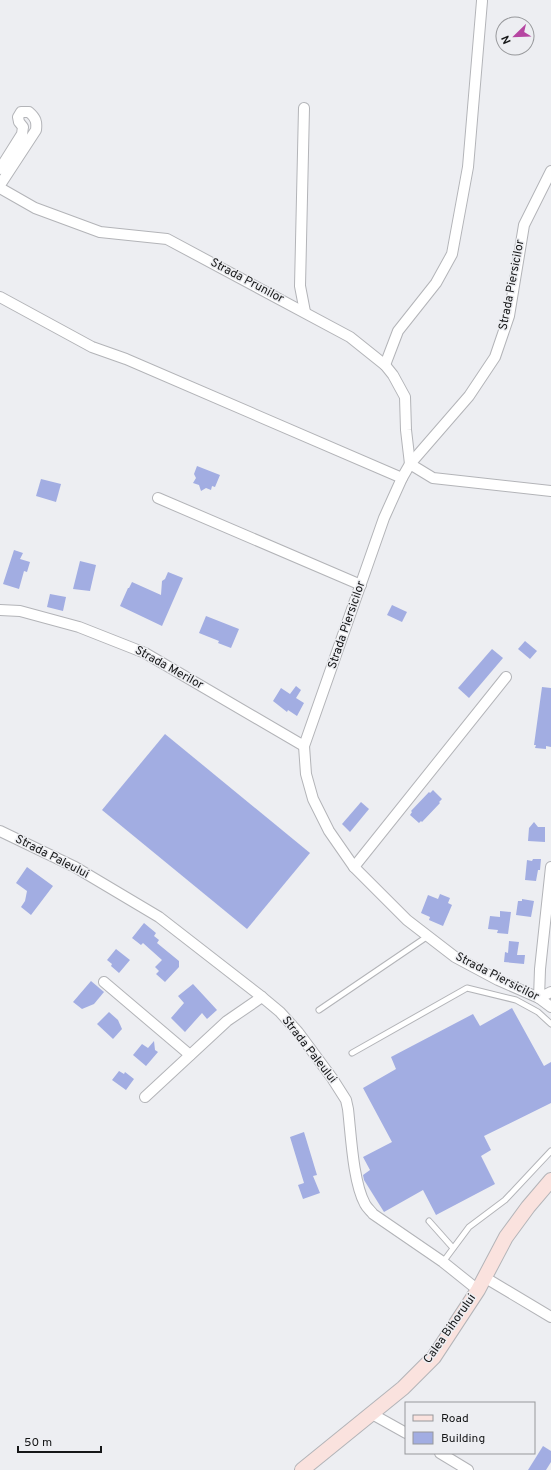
<svg xmlns="http://www.w3.org/2000/svg" width="551" height="1470" font-family="Overpass,sans-serif">
<rect width="100%" height="100%" fill="#edeef2"/>
<g fill="#a2ade2">
<path d="M 197,466 L 220,475 L 215,487 L 212,486 L 211,490 L 206,488 L 201,491 L 199,485 L 193,483 L 196,478 L 194,474 Z"/>
<path d="M 41,479 L 61,484 L 56,502 L 36,496 Z"/>
<path d="M 14,550 L 23,553 L 20,559 L 30,562 L 27,572 L 24,571 L 19,589 L 3,584 Z"/>
<path d="M 80,561 L 96,565 L 90,591 L 73,589 Z"/>
<path d="M 168,572 L 183,578 L 162,626 L 120,606 L 128,588 L 129,588 L 132,582 L 161,595 L 162,581 L 165,579 Z"/>
<path d="M 50,594 L 66,597 L 63,611 L 47,607 Z"/>
<path d="M 392,605 L 407,612 L 402,622 L 387,615 Z"/>
<path d="M 206,616 L 239,629 L 231,648 L 218,643 L 219,641 L 199,633 Z"/>
<path d="M 525,641 L 537,651 L 530,659 L 518,649 Z"/>
<path d="M 492,649 L 503,658 L 469,698 L 458,688 Z"/>
<path d="M 296,686 L 301,690 L 296,698 L 304,703 L 297,716 L 288,710 L 287,712 L 273,701 L 281,688 L 290,694 Z"/>
<path d="M 542,687 L 551,688 L 551,747 L 546,746 L 546,749 L 535,748 L 536,745 L 534,745 Z"/>
<path d="M 165,734 L 310,853 L 247,929 L 102,810 Z"/>
<path d="M 433,790 L 442,799 L 439,802 L 440,803 L 422,822 L 421,821 L 419,823 L 410,815 L 412,812 L 411,811 L 429,792 L 430,793 Z"/>
<path d="M 361,802 L 369,809 L 350,832 L 342,824 Z"/>
<path d="M 534,822 L 538,827 L 545,827 L 545,842 L 528,841 L 529,828 Z"/>
<path d="M 533,859 L 541,859 L 540,870 L 538,870 L 536,881 L 525,880 L 527,860 L 532,861 Z"/>
<path d="M 27,867 L 53,886 L 31,915 L 21,907 L 25,901 L 27,891 L 16,883 Z"/>
<path d="M 440,894 L 450,898 L 448,903 L 452,905 L 443,926 L 429,920 L 430,917 L 421,913 L 428,895 L 438,899 Z"/>
<path d="M 522,899 L 534,901 L 531,917 L 516,915 L 518,901 L 522,901 Z"/>
<path d="M 500,911 L 511,912 L 508,934 L 497,933 L 498,930 L 488,929 L 490,916 L 500,917 Z"/>
<path d="M 144,923 L 156,933 L 154,936 L 159,940 L 157,943 L 179,961 L 179,967 L 165,982 L 156,974 L 159,971 L 155,967 L 162,960 L 143,943 L 141,945 L 132,938 Z"/>
<path d="M 509,941 L 519,942 L 517,955 L 525,955 L 524,964 L 504,962 L 505,952 L 508,953 Z"/>
<path d="M 116,949 L 130,960 L 119,973 L 111,966 L 112,964 L 107,960 Z"/>
<path d="M 91,981 L 104,992 L 94,1004 L 82,1009 L 73,1002 Z"/>
<path d="M 193,984 L 217,1010 L 207,1019 L 202,1013 L 185,1032 L 171,1018 L 184,1003 L 178,996 Z"/>
<path d="M 512,1008 L 544,1066 L 551,1062 L 551,1103 L 484,1136 L 491,1150 L 481,1156 L 495,1184 L 436,1215 L 423,1190 L 384,1212 L 364,1180 L 363,1175 L 370,1170 L 363,1157 L 392,1142 L 363,1088 L 396,1069 L 391,1057 L 473,1014 L 480,1026 Z"/>
<path d="M 109,1012 L 118,1020 L 122,1029 L 113,1039 L 97,1024 Z"/>
<path d="M 154,1041 L 155,1050 L 158,1052 L 146,1066 L 133,1055 L 142,1044 L 148,1048 Z"/>
<path d="M 119,1071 L 124,1074 L 125,1072 L 134,1079 L 126,1090 L 112,1080 Z"/>
<path d="M 304,1132 L 317,1175 L 313,1176 L 320,1193 L 303,1199 L 298,1185 L 304,1183 L 290,1137 Z"/>
<path d="M 543,1446 L 551,1451 L 551,1462 L 546,1470 L 528,1470 Z"/>
</g>
<g fill="none" stroke-linecap="round" stroke-linejoin="round">
<g stroke="#b3b4b8" stroke-width="7">
<g id="lane">
<path d="M 319,1010 L 428,936"/>
<path d="M 352,1053 L 467,988 L 516,1000 L 538,1012 L 551,1024"/>
<path d="M 429,1221 L 453,1248"/>
<path d="M 443,1262 L 469,1227 L 505,1200 L 551,1151"/>
</g>
</g>
<g stroke="#b3b4b8" stroke-width="12">
<g id="street">
<path d="M 304,108 L 300,286 L 305,312"/>
<path d="M 0,169 L 22,134 L 23,127 L 19,122 L 18,117 L 21,112 L 29,112 C 36,118 37,122 36,130 L 0,185"/>
<path d="M 551,171 L 524,225 L 509,316 L 495,357 L 469,396 L 410,464 L 402,478 L 384,518 L 304,746 L 306,774 L 313,799 L 329,831 L 354,867 L 407,920 L 455,957 L 498,980 L 539,998 L 551,1007"/>
<path d="M 0,188 L 35,208 L 100,232 L 167,239 L 350,337 L 385,365 L 393,375 L 405,397 L 406,430 L 410,464 L 433,478 L 551,491"/>
<path d="M 0,297 L 92,347 L 126,359 L 402,478"/>
<path d="M 385,365 L 398,331 L 436,283 L 452,254 L 468,167 L 482,1"/>
<path d="M 158,498 L 361,585"/>
<path d="M 0,610 L 20,611 L 79,627 L 145,653 L 304,746"/>
<path d="M 0,831 L 75,867 L 159,917 L 262,997 L 280,1012 L 298,1032 L 332,1078 L 346,1100 L 348,1109 C 351,1135 353,1182 365,1204 C 367,1208 371,1211 373,1214 L 443,1262 L 478,1290"/>
<path d="M 354,867 L 506,677"/>
<path d="M 551,867 L 540,969 L 539,998 L 551,992"/>
<path d="M 104,982 L 190,1055"/>
<path d="M 145,1097 L 227,1021 L 262,997"/>
<path d="M 484,1277 L 551,1317"/>
<path d="M 372,1414 L 406,1433"/>
<path d="M 440,1453 L 468,1470"/>
</g>
</g>
<g stroke="#b3b4b8" stroke-width="16">
<path id="secondary" d="M 302,1470 L 403,1388 L 434,1357 L 478,1290 L 506,1237 L 528,1207 L 551,1180"/>
</g>
<use href="#lane" stroke="#fff" stroke-width="5"/>
<use href="#street" stroke="#fff" stroke-width="10"/>
<use href="#secondary" stroke="#fae2de" stroke-width="14"/>
</g>
<g text-anchor="middle" dominant-baseline="central" stroke-width="3" stroke-linejoin="round" paint-order="stroke">
<g font-size="12" fill="#161718" stroke="#edeef2">
<text transform="translate(247 281) rotate(28)">Strada Prunilor</text>
<text transform="translate(512 285) rotate(-79)">Strada Piersicilor</text>
<text transform="translate(347 625) rotate(-71)">Strada Piersicilor</text>
<text transform="translate(169 668) rotate(29)">Strada Merilor</text>
<text transform="translate(52 857) rotate(27)">Strada Paleului</text>
<text transform="translate(497 977) rotate(27)">Strada Piersicilor</text>
<text transform="translate(309 1050) rotate(52)">Strada Paleului</text>
<text transform="translate(450 1329) rotate(-55)">Calea Bihorului</text>
</g>
</g>
<rect x="405" y="1402" width="130" height="52" fill="#edeef2" stroke="#97989b"/>
<rect x="413" y="1415" width="20" height="6" fill="#fae2de" stroke="#97989b"/>
<text x="441" y="1422" font-size="12" fill="#161718">Road</text>
<rect x="413" y="1432" width="20" height="12" fill="#a2ade2" stroke="#97989b"/>
<text x="441" y="1442" font-size="12" fill="#161718">Building</text>
<g transform="translate(515 36) rotate(247)"><circle r="19" fill="#edeef2" stroke="#97989b"/>
<path d="M0-3L7 15L0 10L-7 15Z" fill="#b646a2"/>
<text y="-6" font-size="11" font-weight="bold" text-anchor="middle" fill="#161718">N</text>
</g>
<path d="M18 1446v6h83v-6" fill="none" stroke="#161718" stroke-width="2"/>
<text x="24" y="1446" font-size="12" fill="#161718" stroke="#edeef2" stroke-width="3" paint-order="stroke">50 m</text>
</svg>
